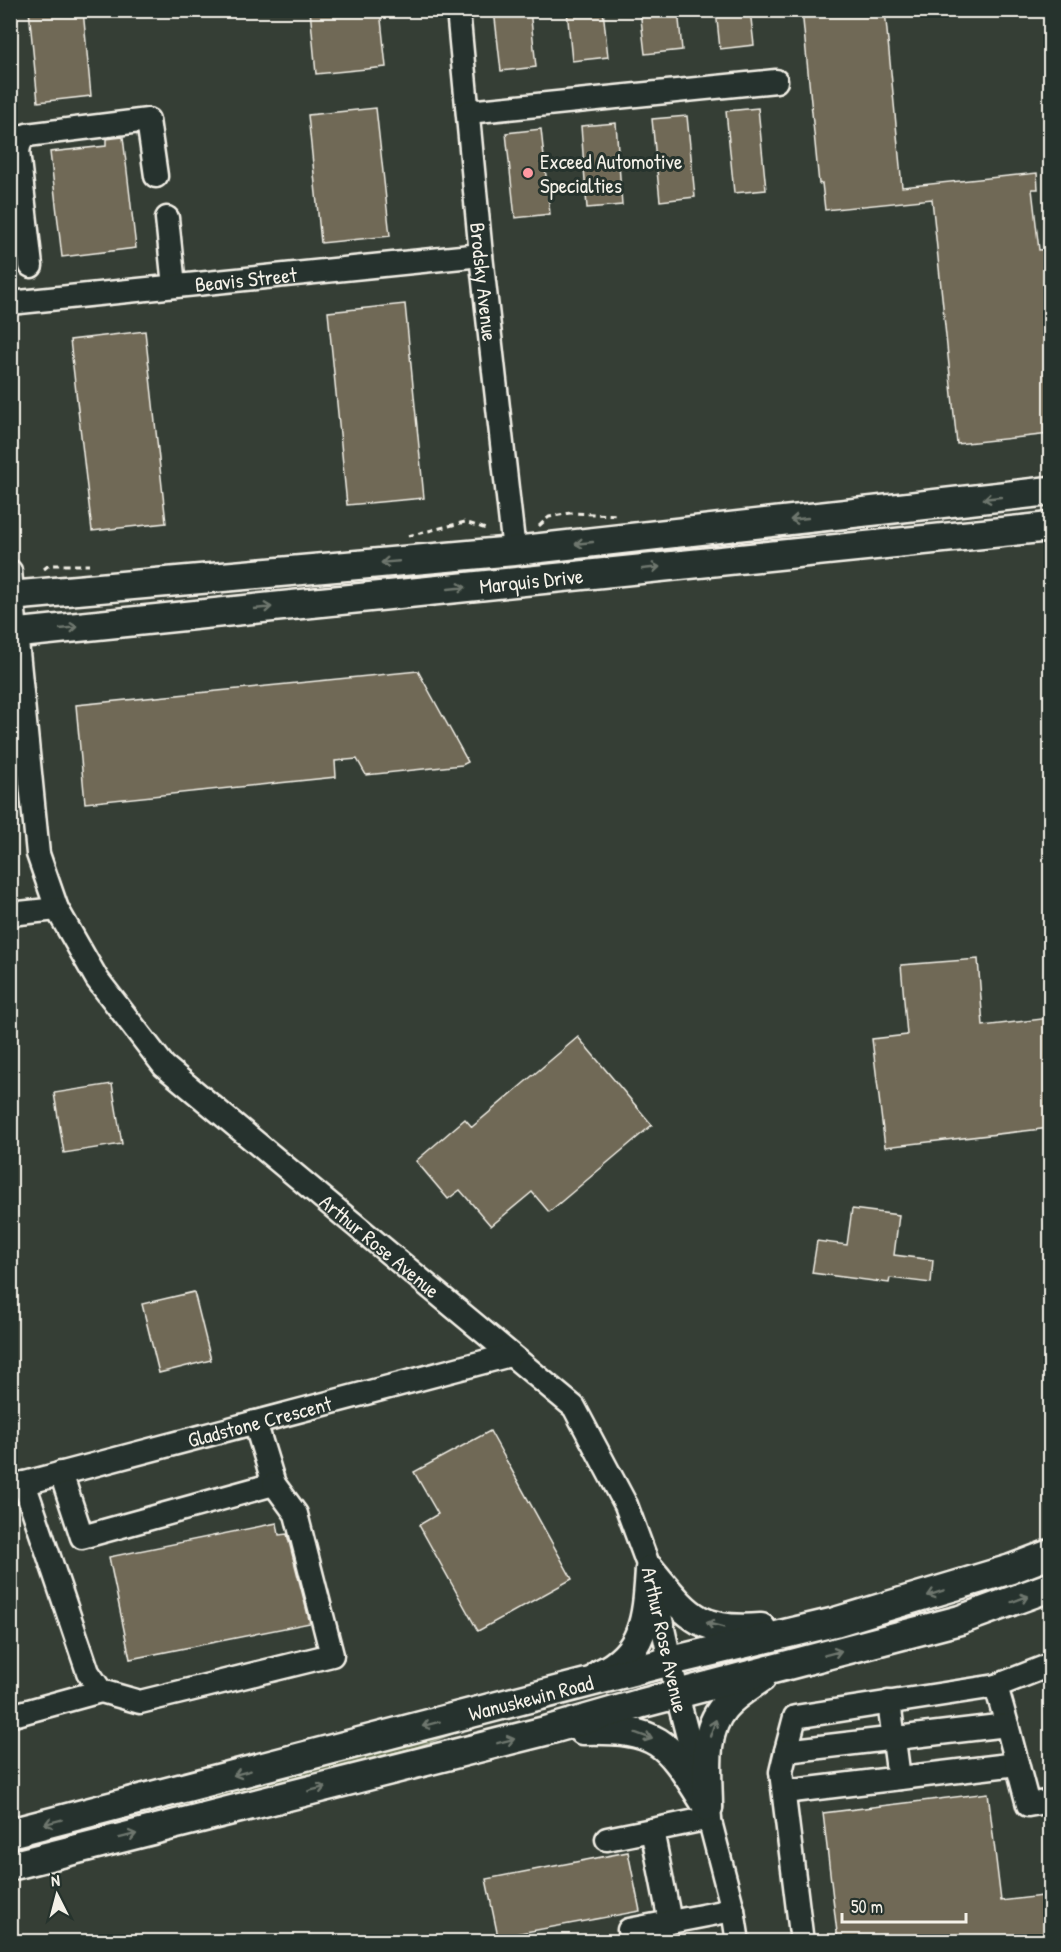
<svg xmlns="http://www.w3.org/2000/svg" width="1061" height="1952" font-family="'Patrick Hand',sans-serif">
<rect width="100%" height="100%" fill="#353e35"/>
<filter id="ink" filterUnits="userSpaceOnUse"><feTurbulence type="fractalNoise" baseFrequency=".0167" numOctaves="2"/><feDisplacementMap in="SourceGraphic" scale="12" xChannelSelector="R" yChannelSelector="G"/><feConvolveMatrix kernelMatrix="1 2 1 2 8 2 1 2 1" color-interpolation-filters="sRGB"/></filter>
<g filter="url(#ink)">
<path fill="#5d6a4b" stroke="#a8ae9a" stroke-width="1.5" d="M 466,1729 L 417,1747 L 11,1852 L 11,1845 Z"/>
<g fill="#6f6957" stroke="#f4f1e8" stroke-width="1.5">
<path d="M 29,10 L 83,10 L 91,96 L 38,102 Z"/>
<path d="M 310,10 L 380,10 L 386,67 L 316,74 Z"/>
<path d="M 494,10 L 530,10 L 536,67 L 501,71 Z"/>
<path d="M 567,10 L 603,10 L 608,57 L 572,61 Z"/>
<path d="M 640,10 L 678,10 L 682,50 L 645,54 Z"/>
<path d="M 716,10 L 750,10 L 754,45 L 720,49 Z"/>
<path d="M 802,10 L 885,10 L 902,187 L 1037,173 L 1038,189 L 1032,189 L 1039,250 L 1050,249 L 1050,434 L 957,444 L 932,199 L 825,210 L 822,183 L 819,184 Z"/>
<path d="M 376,108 L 390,236 L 321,243 L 308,115 Z"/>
<path d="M 758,108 L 766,190 L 734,193 L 726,111 Z"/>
<path d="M 687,116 L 695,197 L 660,201 L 652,119 Z"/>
<path d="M 616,123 L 622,205 L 587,208 L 581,126 Z"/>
<path d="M 541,129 L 550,214 L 515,218 L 506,133 Z"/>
<path d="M 123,137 L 136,248 L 62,257 L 50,152 L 106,146 L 106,139 Z"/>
<path d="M 405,304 L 424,498 L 347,505 L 328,312 Z"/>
<path d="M 145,331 L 166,523 L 92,531 L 70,340 Z"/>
<path d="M 418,671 L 468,762 L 462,765 L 366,775 L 357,759 L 335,761 L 336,777 L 85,803 L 76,705 Z"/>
<path d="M 978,959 L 983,1026 L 1050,1018 L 1050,1128 L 885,1147 L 872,1039 L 907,1035 L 901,965 Z"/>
<path d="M 578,1037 L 652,1125 L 549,1212 L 532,1192 L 491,1226 L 460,1190 L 448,1199 L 416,1161 L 465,1119 L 472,1127 Z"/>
<path d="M 112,1084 L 122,1144 L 64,1153 L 54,1093 Z"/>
<path d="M 852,1209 L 899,1215 L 894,1255 L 933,1260 L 931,1283 L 890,1278 L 889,1283 L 812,1273 L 817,1241 L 847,1245 Z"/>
<path d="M 194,1292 L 211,1360 L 159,1373 L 142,1304 Z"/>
<path d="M 490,1431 L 572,1579 L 478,1631 L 419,1525 L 438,1514 L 414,1472 Z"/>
<path d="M 277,1523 L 279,1535 L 287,1534 L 310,1623 L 130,1659 L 109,1557 Z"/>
<path d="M 988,1793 L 1001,1901 L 1050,1895 L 1050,1941 L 838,1941 L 823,1813 Z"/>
<path d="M 628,1852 L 640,1911 L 498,1937 L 486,1879 Z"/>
</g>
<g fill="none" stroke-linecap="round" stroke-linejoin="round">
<g stroke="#f4f1e8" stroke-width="27">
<g id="minor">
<path id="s1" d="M 458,10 L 481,255 L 514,551"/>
<path d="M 468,112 L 776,81"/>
<path d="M 18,151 L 21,138 L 27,135 L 148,120 L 156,176"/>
<path d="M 10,152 L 18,151 L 31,266"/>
<path d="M 167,218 L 174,286"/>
<path id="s2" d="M 10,303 L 481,255"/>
<path id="s3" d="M 10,571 L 38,854 L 57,909 L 97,979 L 164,1066 L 574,1407 L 626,1505 L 650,1570 L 681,1710 L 733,1910 L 738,1942"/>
<path d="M 10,914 L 57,909"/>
<path d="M 61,1473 L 82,1537 L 274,1484 L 255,1422"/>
<path d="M 24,1483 L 88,1672 L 101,1691 L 140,1702 L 332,1655 L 296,1514 L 274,1484"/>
<path id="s4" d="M 10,1487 L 510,1355"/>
<path d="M 996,1686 L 1050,1665"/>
<path d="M 889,1702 L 899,1778"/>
<path d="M 10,1716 L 101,1691"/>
<path d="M 786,1751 L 795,1717 L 996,1686 L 1007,1725"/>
<path d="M 784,1792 L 1017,1764"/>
<path d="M 652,1830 L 710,1818"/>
<path d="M 607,1839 L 652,1830 L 670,1922"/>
<path d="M 629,1930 L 733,1910"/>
<path d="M 802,1942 L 781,1772 L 786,1751 L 1007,1725 L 1028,1805 L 1050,1801"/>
</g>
</g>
<g stroke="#f4f1e8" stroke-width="33">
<g id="major">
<path d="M 10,596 L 514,551 L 1050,491"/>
<path id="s5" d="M 10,634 L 1050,527"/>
<path d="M 650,1570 C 688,1615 697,1633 761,1628"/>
<path d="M 600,1674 C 646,1653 647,1614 650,1570"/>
<path d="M 583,1730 C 663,1728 668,1744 708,1807"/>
<path d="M 708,1807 C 708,1776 701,1733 724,1707 C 734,1695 748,1687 761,1678"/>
<path id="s6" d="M 10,1833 L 671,1661 L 835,1622 L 1011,1569 L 1050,1554"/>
<path d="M 10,1866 L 545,1731 L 639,1704 L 960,1620 L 1050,1587"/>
</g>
</g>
<g stroke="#f4f1e8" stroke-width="3" stroke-dasharray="6 4.5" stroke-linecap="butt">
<path d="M 539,526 L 549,517 L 570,513 L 618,515"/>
<path d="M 408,536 L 465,522 L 489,530"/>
<path d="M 44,569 L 49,565 L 89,565"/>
</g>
<use href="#minor" stroke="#26332d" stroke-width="22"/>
<use href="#major" stroke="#26332d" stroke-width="28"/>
</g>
<defs><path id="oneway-shaft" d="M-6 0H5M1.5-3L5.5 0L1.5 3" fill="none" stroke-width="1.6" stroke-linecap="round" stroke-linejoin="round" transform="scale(1.5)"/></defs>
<g stroke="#6e766e">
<use href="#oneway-shaft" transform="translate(992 498) rotate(174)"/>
<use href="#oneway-shaft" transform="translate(799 519) rotate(174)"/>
<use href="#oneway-shaft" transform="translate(584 543) rotate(174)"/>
<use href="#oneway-shaft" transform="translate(390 562) rotate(175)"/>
<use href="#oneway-shaft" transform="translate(651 568) rotate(-6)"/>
<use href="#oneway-shaft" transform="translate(457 588) rotate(-6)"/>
<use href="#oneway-shaft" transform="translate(263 608) rotate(-6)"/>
<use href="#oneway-shaft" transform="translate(69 628) rotate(-6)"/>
<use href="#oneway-shaft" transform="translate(936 1593) rotate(162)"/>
<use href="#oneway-shaft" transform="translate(1020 1599) rotate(-20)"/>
<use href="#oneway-shaft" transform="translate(715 1625) rotate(-165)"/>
<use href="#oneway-shaft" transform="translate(833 1653) rotate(-15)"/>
<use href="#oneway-shaft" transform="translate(431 1724) rotate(165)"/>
<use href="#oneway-shaft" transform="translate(713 1728) rotate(-71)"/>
<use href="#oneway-shaft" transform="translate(644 1736) rotate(20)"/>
<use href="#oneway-shaft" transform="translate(506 1741) rotate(-14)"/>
<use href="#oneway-shaft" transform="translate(242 1773) rotate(165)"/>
<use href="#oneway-shaft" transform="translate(317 1789) rotate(-14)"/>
<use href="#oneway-shaft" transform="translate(53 1822) rotate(165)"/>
<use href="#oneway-shaft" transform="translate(128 1836) rotate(-14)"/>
</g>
</g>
<circle fill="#ff9aa2" stroke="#26332d" stroke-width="2" cx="528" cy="173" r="6"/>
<g text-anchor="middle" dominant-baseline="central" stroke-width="6" stroke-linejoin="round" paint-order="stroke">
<g font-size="21" fill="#f4f1e8" stroke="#26332d" text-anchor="start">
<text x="540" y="161">Exceed Automotive<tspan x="540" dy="24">Specialties</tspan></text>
</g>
<g font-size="21" fill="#f4f1e8" stroke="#26332d">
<text stroke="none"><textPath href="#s2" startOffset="237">Beavis Street</textPath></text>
<text stroke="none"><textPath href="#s1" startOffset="273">Brodsky Avenue</textPath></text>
<text stroke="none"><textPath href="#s5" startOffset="524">Marquis Drive</textPath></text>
<text stroke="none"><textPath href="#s3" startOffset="814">Arthur Rose Avenue</textPath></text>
<text stroke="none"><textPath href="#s4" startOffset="258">Gladstone Crescent</textPath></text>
<text stroke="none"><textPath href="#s3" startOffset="1318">Arthur Rose Avenue</textPath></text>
<text stroke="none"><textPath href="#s6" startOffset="538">Wanuskewin Road</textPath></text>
</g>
</g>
<rect width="1061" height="1952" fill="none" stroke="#26332d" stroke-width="36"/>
<rect x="18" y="18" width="1025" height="1916" fill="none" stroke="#f4f1e8" stroke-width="2" filter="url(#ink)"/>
<g transform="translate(57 1895) rotate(354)" stroke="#26332d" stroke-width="4.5" paint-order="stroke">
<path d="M0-4.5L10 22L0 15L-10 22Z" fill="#f4f1e8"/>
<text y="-9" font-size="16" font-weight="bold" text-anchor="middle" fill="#f4f1e8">N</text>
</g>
<path d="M842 1913v9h124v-9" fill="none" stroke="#f4f1e8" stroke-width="3"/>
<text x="851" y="1913" font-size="18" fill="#f4f1e8" stroke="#26332d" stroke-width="4.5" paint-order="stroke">50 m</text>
</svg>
